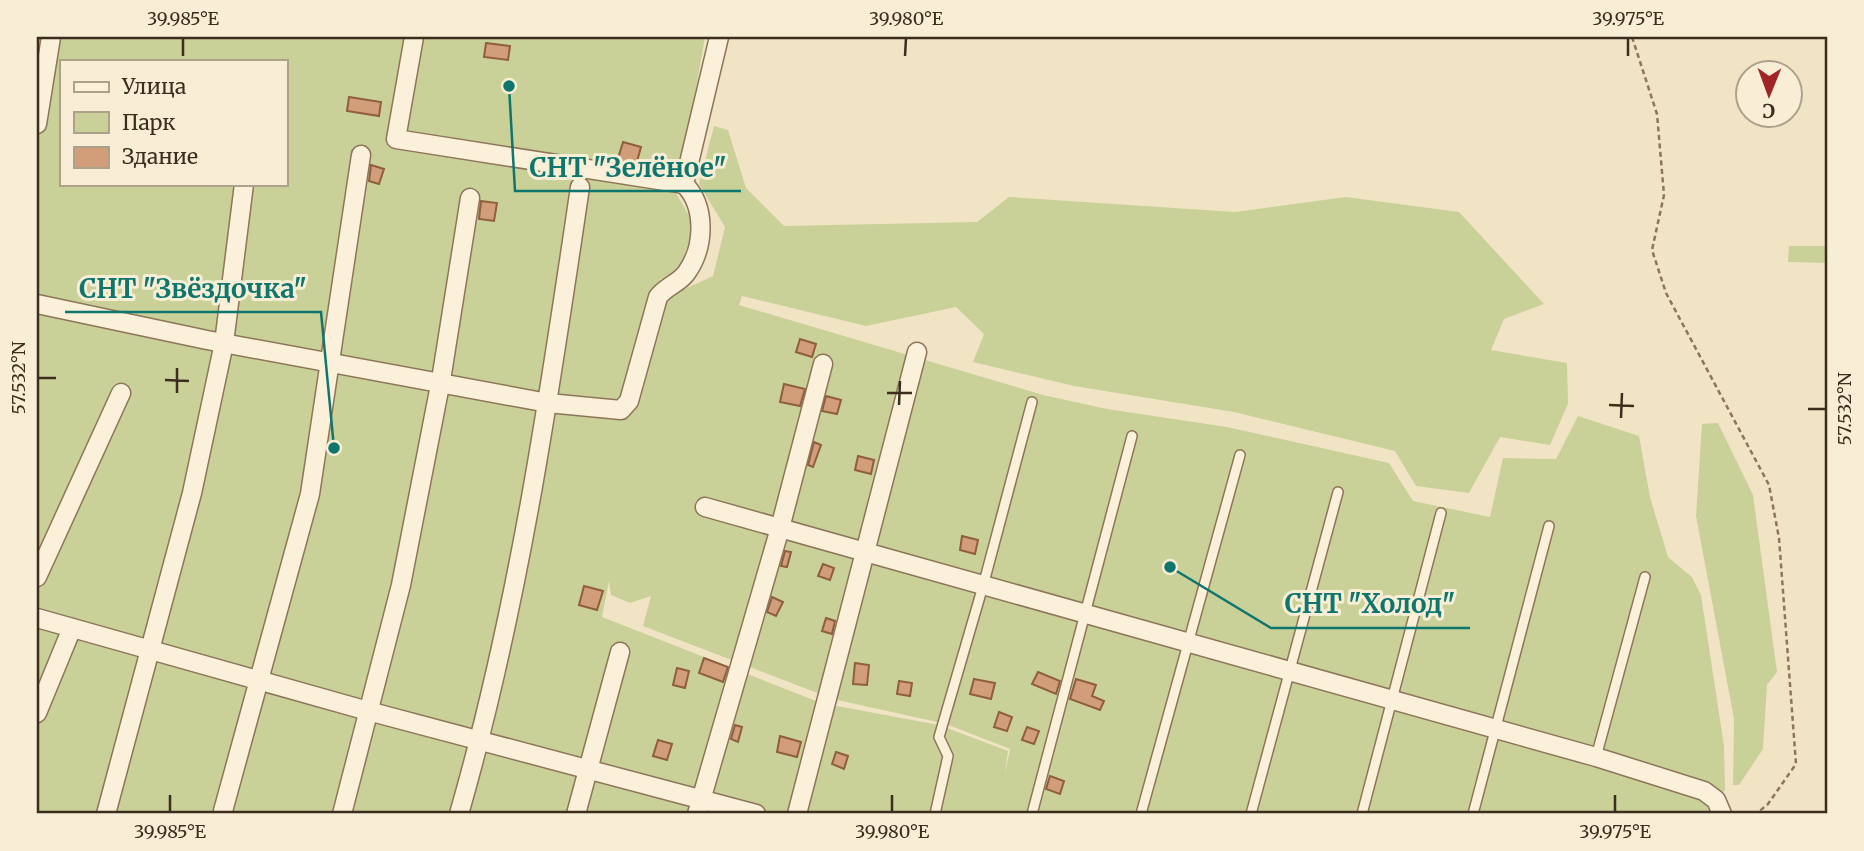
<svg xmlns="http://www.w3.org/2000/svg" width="1864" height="851" font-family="Merriweather,serif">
<rect width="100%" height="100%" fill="#f1e4c5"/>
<g fill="#cad198" fill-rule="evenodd">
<path d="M 37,37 L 705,37 L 677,195 L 694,224 L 678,278 L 660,279 L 646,358 L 665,298 L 713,276 L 725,227 L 699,184 L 714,126 L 728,130 L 746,188 L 784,226 L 977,222 L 1009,197 L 1235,212 L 1346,197 L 1459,212 L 1544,304 L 1504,319 L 1491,350 L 1567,363 L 1568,404 L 1550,445 L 1500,437 L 1469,493 L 1416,486 L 1395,451 L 1234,412 L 1074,386 L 973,362 L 984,334 L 956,307 L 866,326 L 742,296 L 739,305 L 1043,395 L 1107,409 L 1227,427 L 1389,463 L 1413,501 L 1490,517 L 1503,458 L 1556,459 L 1578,416 L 1639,436 L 1650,497 L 1668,557 L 1692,577 L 1701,595 L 1724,746 L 1725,790 L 1711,804 L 1708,814 L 37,814 ZM 61,61 L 285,61 L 285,184 L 61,184 ZM 609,581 L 611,595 L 630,603 L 651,596 L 643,626 L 833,699 L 946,724 L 1010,749 L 1005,774 L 1008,751 L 939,725 L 821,703 L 602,617 Z"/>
<path d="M 1789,246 L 1827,246 L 1827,263 L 1788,262 Z"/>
<path d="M 1718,423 L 1753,495 L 1777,672 L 1767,685 L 1763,749 L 1739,785 L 1733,785 L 1734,719 L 1696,516 L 1702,424 Z"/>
</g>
<g fill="#d29e79" stroke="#8f5e3e" stroke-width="2">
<path d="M 486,43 L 510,46 L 508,60 L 484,57 Z"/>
<path d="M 349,97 L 381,102 L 379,116 L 347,111 Z"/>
<path d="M 623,142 L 641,147 L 636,165 L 617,162 Z"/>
<path d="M 371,165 L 384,169 L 379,184 L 369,181 Z"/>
<path d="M 481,201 L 497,203 L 494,221 L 479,219 Z"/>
<path d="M 800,339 L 816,344 L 812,357 L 796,352 Z"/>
<path d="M 784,384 L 805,389 L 800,406 L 780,402 Z"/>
<path d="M 826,396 L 841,400 L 837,414 L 822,411 Z"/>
<path d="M 814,442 L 821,445 L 813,467 L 808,465 Z"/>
<path d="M 858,456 L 874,460 L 871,474 L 855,470 Z"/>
<path d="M 962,536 L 978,540 L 975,554 L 960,550 Z"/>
<path d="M 785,551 L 791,552 L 787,567 L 781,566 Z"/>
<path d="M 823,564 L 834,568 L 830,580 L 818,576 Z"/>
<path d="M 584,586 L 603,591 L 597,610 L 579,605 Z"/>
<path d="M 772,597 L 783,602 L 776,616 L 767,612 Z"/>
<path d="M 826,618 L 835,621 L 832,634 L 822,631 Z"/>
<path d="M 704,658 L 728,667 L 723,682 L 699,673 Z"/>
<path d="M 855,663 L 869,665 L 867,685 L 853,684 Z"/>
<path d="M 677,668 L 689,671 L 685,688 L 673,685 Z"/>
<path d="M 1038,672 L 1060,681 L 1056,694 L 1032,684 Z"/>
<path d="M 974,679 L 995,683 L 991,699 L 970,694 Z"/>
<path d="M 1076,679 L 1096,685 L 1092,696 L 1104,701 L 1100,710 L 1070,699 Z"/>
<path d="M 899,681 L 912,683 L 910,696 L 897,694 Z"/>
<path d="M 999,712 L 1012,717 L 1007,731 L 994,727 Z"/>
<path d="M 735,725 L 742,727 L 738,742 L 731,739 Z"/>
<path d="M 1027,727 L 1039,731 L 1034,744 L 1022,740 Z"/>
<path d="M 780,736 L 801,742 L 797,757 L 777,752 Z"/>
<path d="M 658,740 L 672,744 L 667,760 L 653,756 Z"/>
<path d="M 836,752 L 848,756 L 844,769 L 832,764 Z"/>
<path d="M 1050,776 L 1064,781 L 1060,794 L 1046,789 Z"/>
</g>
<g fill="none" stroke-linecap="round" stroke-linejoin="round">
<g stroke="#8e7559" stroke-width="12">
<g id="service">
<path d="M 1596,757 L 1645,577"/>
<path d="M 935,814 L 948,756 L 939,737 L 983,586 L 1032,402"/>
<path d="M 1032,814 L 1132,436"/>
<path d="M 1141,814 L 1240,455"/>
<path d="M 1251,814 L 1338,492"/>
<path d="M 1362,814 L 1441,513"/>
<path d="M 1473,814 L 1549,526"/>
</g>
</g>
<g stroke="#8e7559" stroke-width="21">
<g id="minor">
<path d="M 414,37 L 396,139 L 684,184"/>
<path d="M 37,124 L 51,37"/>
<path d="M 37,304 L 207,340 L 548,403 L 621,410 L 629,401 L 658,297 C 666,286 680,283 687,272 C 705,246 706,206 684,184 L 719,37"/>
<path d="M 705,507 L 1596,757 L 1704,791 L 1716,800 L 1722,814"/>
<path d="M 37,577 L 121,393"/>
<path d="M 37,618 L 368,711 L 756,814"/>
<path d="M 37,713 L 72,628"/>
<path d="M 223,811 L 310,494 L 361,155"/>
<path d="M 106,814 L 192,493 L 224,343 L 244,184"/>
<path d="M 342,814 L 401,585 L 441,380 L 470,198"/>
<path d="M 459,814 C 518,609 549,398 580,187"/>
<path d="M 576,814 L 620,652"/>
<path d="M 697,814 L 780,528 L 823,364"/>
<path d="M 797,814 L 917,352"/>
</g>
</g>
<path stroke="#8e7559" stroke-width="2.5" stroke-dasharray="5 3.5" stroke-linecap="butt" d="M 1632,37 L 1657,114 L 1664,195 L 1652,250 L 1666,293 L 1769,485 L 1779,538 L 1796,764 L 1768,804 L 1756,814"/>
<use href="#service" stroke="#fbf1da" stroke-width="9"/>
<use href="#minor" stroke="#fbf1da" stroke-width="18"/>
</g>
<path fill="none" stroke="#3d2d1e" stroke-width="2.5" d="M 183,56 L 183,38M 905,56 L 906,38M 1628,56 L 1628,38M 38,378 L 56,378M 165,380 L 189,381M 177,393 L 177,368M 887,393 L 912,393M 899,405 L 900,381M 1609,405 L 1634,406M 1808,409 L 1826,409M 1621,418 L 1622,393M 170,812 L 170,795M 892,812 L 892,795M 1615,812 L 1615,795"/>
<path fill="none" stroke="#0f766e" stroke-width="2.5" d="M509 86L515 191H741M334 448L321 312H65M1170 567L1271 628H1470"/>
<g fill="#0f766e" stroke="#f8eed6" stroke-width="2.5">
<circle cx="509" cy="86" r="7"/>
<circle cx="334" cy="448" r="7"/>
<circle cx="1170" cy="567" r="7"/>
</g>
<g font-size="26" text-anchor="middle" font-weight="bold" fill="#0f766e" stroke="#f8eed6" stroke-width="6" stroke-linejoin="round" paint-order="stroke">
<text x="628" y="177">СНТ "Зелёное"</text>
<text x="193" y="298">СНТ "Звёздочка"</text>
<text x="1370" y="613">СНТ "Холод"</text>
</g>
<rect width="1864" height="851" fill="none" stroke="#f8eed6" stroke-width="77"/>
<rect x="60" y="60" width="228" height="126" fill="#f8eed6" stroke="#ada18c" stroke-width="2"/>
<rect x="74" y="82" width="35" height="10" fill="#fbf1da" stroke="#ada18c" stroke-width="2"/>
<text x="122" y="94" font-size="21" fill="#3d2d1e">Улица</text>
<rect x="74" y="112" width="35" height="21" fill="#cad198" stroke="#ada18c" stroke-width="2"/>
<text x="122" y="130" font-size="21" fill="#3d2d1e">Парк</text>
<rect x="74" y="147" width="35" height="21" fill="#d29e79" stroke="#ada18c" stroke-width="2"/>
<text x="122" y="164" font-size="21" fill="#3d2d1e">Здание</text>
<g transform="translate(1769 94) rotate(181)"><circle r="33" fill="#f8eed6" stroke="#ada18c" stroke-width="2"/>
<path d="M0-5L12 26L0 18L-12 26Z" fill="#a12526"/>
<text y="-10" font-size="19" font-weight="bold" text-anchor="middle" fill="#3d2d1e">С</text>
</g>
<rect x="38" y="38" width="1788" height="774" fill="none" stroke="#3d2d1e" stroke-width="2.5"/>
<g font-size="18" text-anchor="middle" fill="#3d2d1e">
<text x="183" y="25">39.985°E</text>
<text x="906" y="25">39.980°E</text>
<text x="1628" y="25">39.975°E</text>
<text transform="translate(19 378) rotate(-90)" y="6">57.532°N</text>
<text transform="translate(1845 409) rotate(-90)" y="6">57.532°N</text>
<text x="170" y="838">39.985°E</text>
<text x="892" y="838">39.980°E</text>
<text x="1615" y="838">39.975°E</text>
</g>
</svg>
